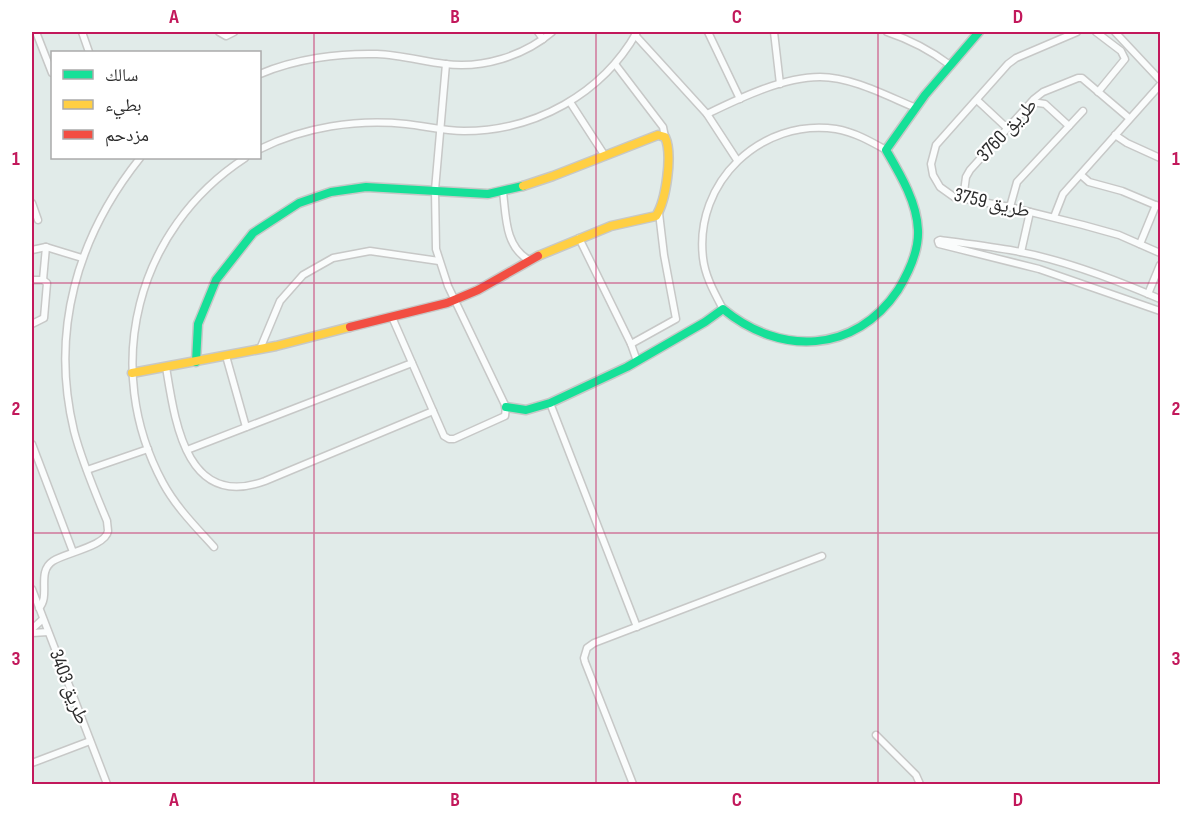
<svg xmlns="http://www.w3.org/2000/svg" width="1192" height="816" font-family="'Sofia Sans Condensed','Noto Naskh Arabic',sans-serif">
<rect width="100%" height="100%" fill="#e1ebe9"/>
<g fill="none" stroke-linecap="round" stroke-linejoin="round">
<g stroke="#c7c8c7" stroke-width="9">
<g id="street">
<path d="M 36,32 L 52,73"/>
<path d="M 82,32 L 89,52"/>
<path d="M 219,32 L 226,36 L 234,32"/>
<path d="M 538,32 L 543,39"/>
<path d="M 708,32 L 740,99"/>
<path d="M 774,32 L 780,84"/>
<path d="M 887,32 C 911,40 930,50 950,65"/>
<path d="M 1077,32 L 1016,58 L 1008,64 L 936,145 L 931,164 L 933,175 L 940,187 L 954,197 L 1010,207 L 1083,225 L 1119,235 L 1160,253"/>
<path d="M 1096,32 L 1121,51 L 1125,59 L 1098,92"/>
<path d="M 1115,32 L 1160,80"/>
<path d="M 635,35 L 707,114 L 737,160"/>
<path d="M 615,64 L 663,127 L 665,137"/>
<path d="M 260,74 C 295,59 338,53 377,54 C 400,55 422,61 445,64 C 482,69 524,56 552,32"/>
<path d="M 977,100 L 1007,128"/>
<path d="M 570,102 L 605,156"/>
<path d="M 1032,102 L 1045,104 L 1069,126"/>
<path d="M 707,114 C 740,98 783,77 820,77 C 852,77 887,96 916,108"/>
<path d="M 1115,135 L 1127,143 L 1160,158"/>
<path d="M 260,149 C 304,127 356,119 406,124 C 425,126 444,131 464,131 C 535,131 602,94 637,32"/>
<path d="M 1081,175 L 1089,182 L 1122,191 L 1160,207"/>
<path d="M 503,192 C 506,216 505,247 529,260"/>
<path d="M 963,199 L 966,177 L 970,170 L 1034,99 L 1043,92 L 1078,78 L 1082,78 L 1129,118"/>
<path d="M 32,203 L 38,220"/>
<path d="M 1010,207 L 1017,182 L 1083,111"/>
<path d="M 1054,217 L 1063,194 L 1160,85"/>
<path d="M 579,238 L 631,344 L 637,361"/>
<path d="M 1140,244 L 1156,205"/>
<path d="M 32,250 L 46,247 L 82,258"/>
<path d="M 1021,252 L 1030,212"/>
<path d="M 32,280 L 43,280 L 47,283 L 44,318 L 32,324"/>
<path d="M 43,280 L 46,247"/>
<path d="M 1148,294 L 1160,265"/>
<path d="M 1160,299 C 1112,278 1062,259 1010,250 C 987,246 963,243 940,240 L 938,241 L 939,244 L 1039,269 L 1160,311"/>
<path d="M 723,309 C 714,292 705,276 703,258 C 694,182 761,118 836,129 C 854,132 870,141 886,150"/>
<path d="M 392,317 L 444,436 L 449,439 L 454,439 L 505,416 L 506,407 L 448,286 L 436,249 L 435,190 L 446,64"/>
<path d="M 631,344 L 676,319 L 664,255 L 659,213"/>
<path d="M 260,349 L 280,301 L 303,275 L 333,258 L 370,251 L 439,261"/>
<path d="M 226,356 L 246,427"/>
<path d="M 166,367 C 175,422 186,510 265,481 L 433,411"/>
<path d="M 550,403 L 637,627"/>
<path d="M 32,444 L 73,552"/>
<path d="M 187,450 L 412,363"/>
<path d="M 87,470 L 148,449"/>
<path d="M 214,547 C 195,526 176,507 163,483 C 101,368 136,229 245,158"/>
<path d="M 32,589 L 107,784"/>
<path d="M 39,608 C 51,596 36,572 53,561 C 65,553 106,546 108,531 C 108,530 107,522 107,521 C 95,492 82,462 74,431 C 50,331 77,237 140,158"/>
<path d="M 32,629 L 43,619"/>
<path d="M 32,633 L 48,632"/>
<path d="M 876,735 L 916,775 L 920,784"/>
<path d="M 32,763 L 90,741"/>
<path d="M 633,784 L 585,662 L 584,658 L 587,648 L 594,643 L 822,556"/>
</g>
</g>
<g stroke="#c7c8c7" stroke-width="11">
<g id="fast">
<path d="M 196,362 L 198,324 L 216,280 L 253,233 L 299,203 L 331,192 L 366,187 L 488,194 L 523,186"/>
<path d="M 506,407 L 526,410 L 550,403 L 627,367 L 705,322 L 723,309 C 780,356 855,354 898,290 C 909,272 919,251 918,230 C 917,202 900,174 886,150 L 925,95 L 979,32"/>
</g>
</g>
<g stroke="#c7c8c7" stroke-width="11">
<g id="slow">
<path d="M 523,186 L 553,176 L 658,135 L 665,137 C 673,154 666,201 656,216 L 611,226 L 538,256"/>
<path d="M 132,373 L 276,346 L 350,327"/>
</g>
</g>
<g stroke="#c7c8c7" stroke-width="11">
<path id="jam" d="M 350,327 L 447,303 L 478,290 L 538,256"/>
</g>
<use href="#street" stroke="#fafcfc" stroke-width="6"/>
<use href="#fast" stroke="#16e098" stroke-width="8"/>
<use href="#slow" stroke="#ffcf43" stroke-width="8"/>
<use href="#jam" stroke="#f24e42" stroke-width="8"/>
</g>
<path fill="none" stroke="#c2185b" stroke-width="1.5" stroke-opacity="0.55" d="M 314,32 L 314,784M 596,32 L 596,784M 878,32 L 878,784M 32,283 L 1160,283M 32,533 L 1160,533"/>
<g text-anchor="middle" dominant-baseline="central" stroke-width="4.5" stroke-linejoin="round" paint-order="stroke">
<g font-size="20" fill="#2c2c2c" stroke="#fff">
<text transform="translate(1007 130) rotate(-47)">طريق 3760</text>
<text transform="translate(992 203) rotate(13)">طريق 3759</text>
<text transform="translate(69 687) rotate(69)">طريق 3403</text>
</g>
</g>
<rect width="1192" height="816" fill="none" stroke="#ffffff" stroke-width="66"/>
<rect x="51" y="51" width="210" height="108" fill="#ffffff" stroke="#ababab" stroke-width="1.5"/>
<rect x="63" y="70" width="30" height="9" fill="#16e098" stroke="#ababab" stroke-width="1.5"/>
<text x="105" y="81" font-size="18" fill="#2c2c2c">سالك</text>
<rect x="63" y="100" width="30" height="9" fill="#ffcf43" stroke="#ababab" stroke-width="1.5"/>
<text x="105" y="111" font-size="18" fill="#2c2c2c">بطيء</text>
<rect x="63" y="130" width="30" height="9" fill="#f24e42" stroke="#ababab" stroke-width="1.5"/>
<text x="105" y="141" font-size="18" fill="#2c2c2c">مزدحم</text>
<rect x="33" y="33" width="1126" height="750" fill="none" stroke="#c2185b" stroke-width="2"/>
<g font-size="20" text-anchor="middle" font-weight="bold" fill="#c2185b">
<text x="174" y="23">A</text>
<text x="455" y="23">B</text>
<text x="737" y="23">C</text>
<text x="1018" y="23">D</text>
<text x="16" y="165">1</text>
<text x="1176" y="165">1</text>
<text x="16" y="415">2</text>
<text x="1176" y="415">2</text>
<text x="16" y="665">3</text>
<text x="1176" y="665">3</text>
<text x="174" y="806">A</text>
<text x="455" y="806">B</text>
<text x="737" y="806">C</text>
<text x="1018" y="806">D</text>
</g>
</svg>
